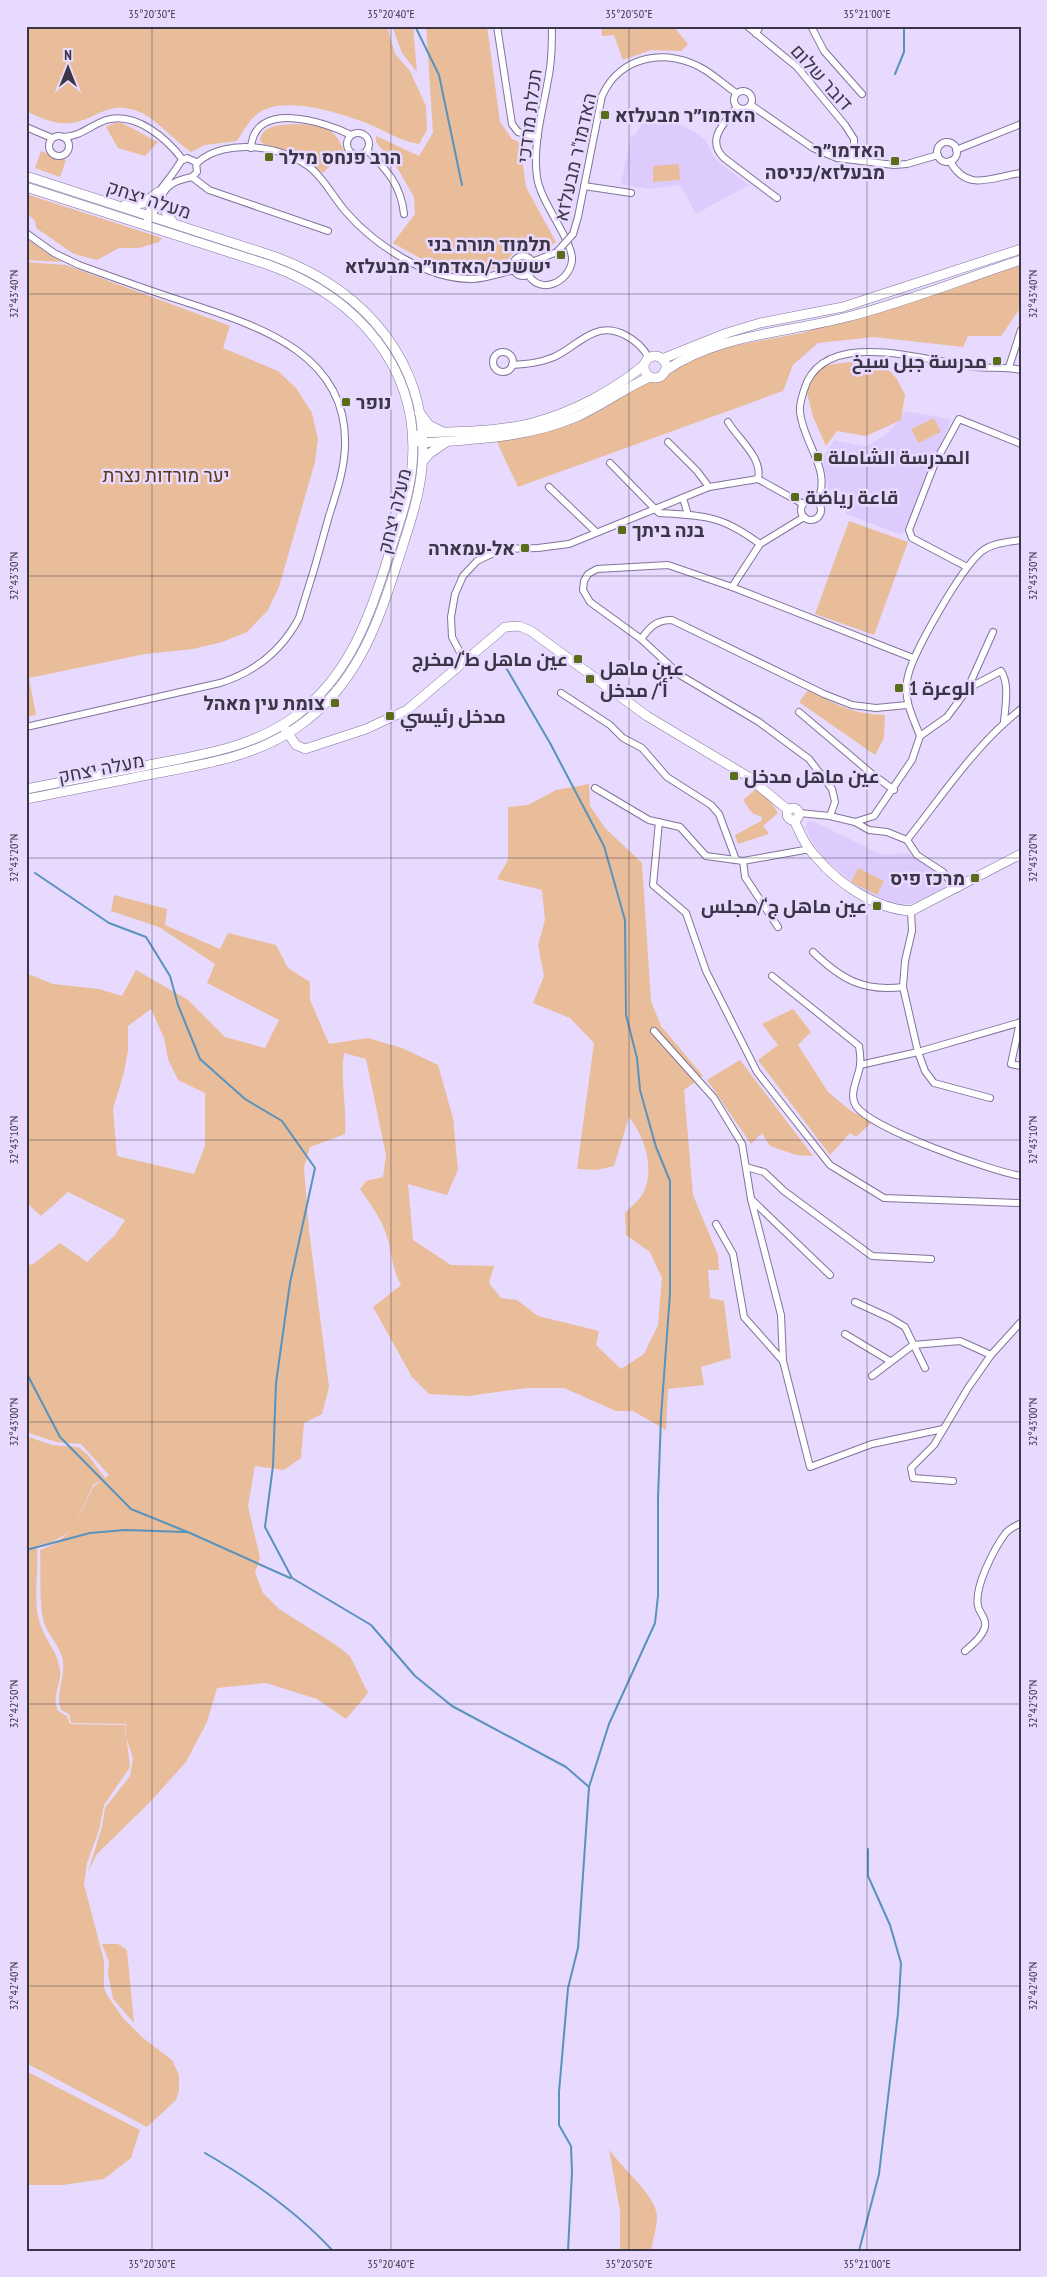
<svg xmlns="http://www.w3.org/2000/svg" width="1047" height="2277" font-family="'PT Sans Narrow',Cairo,Heebo,sans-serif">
<rect width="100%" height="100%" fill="#e7dafe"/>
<g fill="#decbfe">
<path d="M 659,118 L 673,120 L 697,134 L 706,141 L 714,157 L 723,166 L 749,185 L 696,214 L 680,185 L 648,189 L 621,184 L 631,135 L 635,135 L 643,123 Z"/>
<path d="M 906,411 L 951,419 L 902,535 L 846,514 L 839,487 L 829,490 L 822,459 L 834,440 L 864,446 L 872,444 L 890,431 Z"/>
<path d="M 813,821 L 882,855 L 908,853 L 933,868 L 945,884 L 945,890 L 916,903 L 900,905 L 883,901 L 862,891 L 825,859 L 814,845 L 805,828 L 808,822 Z"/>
</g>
<g fill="#e9bd99" fill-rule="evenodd">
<path d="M 26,26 L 387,26 L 395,54 L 410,71 L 426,106 L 427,130 L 419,144 C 399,141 385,130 366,123 C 339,113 279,93 255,116 C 248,122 242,133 237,141 L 205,145 L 191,152 C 175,141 158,121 142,113 C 108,98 99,119 71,123 C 55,125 40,118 26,111 Z"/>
<path d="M 392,26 L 413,26 L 417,72 L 402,53 Z"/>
<path d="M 426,26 L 487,26 L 500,122 L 512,139 L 526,145 L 523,166 L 526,187 L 556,242 L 543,251 L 515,252 C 510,256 506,262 501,265 C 466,287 423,260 393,243 L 415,214 L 414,197 L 398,169 L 376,142 L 376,136 L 419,156 L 433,133 Z"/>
<path d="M 601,26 L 673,26 L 688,44 L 681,51 L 651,50 L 623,60 L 614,35 L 602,36 Z"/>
<path d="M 114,123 L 122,123 L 158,142 L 145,156 L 118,148 L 106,127 Z"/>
<path d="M 297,124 C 321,126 336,126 344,152 L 323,173 L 298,155 L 265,145 L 260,141 C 261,124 283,125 297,124 Z"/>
<path d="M 41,151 L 66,160 L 60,177 L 35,168 Z"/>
<path d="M 679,164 L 680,180 L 653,182 L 653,166 Z"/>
<path d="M 26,194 L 162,238 L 159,242 L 139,248 L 119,248 L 97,260 L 74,254 L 36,228 L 35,221 L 26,212 Z"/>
<path d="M 26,238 L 45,252 L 62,262 L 26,260 Z"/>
<path d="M 26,262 L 66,265 L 230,326 L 223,348 L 278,371 L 296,388 L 312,413 L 318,439 L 315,462 L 279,587 L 268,610 L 247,632 L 222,642 L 193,649 L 145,654 L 29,678 L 36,715 L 26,717 Z"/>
<path d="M 1021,264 L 1021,307 L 1001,336 L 968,336 L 963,347 L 874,337 L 818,343 L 793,365 L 783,391 L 518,487 L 496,440 L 537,432 L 611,404 L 672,363 L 726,347 L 802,333 Z"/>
<path d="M 859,361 L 885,366 L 897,379 L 905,395 L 901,420 L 866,436 L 837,431 L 826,446 L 813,417 L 807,393 L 810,379 L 826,365 Z"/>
<path d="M 934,418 L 941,432 L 918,443 L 911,429 Z"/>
<path d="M 849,521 L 908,542 L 874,635 L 815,614 Z"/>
<path d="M 808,690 C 838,705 851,714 885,715 L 884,738 L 875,755 L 799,702 Z"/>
<path d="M 589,784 L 590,806 L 605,828 L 642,863 L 651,1001 L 661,1026 L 703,1076 L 684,1090 L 693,1195 L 718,1255 L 719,1270 L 708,1270 L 710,1298 L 724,1301 L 731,1358 L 701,1367 L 704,1385 L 668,1389 L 666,1430 L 633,1411 L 616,1411 L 564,1388 L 527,1388 L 468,1396 L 429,1394 L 412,1377 L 373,1307 L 401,1285 C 393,1270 392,1257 388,1240 C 383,1221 371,1205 360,1189 L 366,1181 L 383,1177 L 386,1155 L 366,1059 L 344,1053 C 340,1080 347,1107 345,1134 L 310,1147 L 304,1168 L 309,1230 L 329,1387 L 322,1414 L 304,1423 L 301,1458 L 284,1470 L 255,1466 L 248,1506 L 260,1558 L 255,1573 L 263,1593 L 279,1609 L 336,1645 L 350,1656 L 368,1693 L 346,1719 L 317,1699 L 266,1683 L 217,1688 L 207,1722 L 186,1762 L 150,1802 L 97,1854 L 88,1872 L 102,1827 L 105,1808 L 130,1776 L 133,1759 L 125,1733 L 126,1724 L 71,1723 L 69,1714 L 61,1710 C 55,1693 65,1679 63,1661 C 61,1646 46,1634 43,1619 C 39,1601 41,1569 40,1550 L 54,1544 L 70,1532 L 52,1542 L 37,1546 C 39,1569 33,1599 39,1620 C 43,1638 58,1651 60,1670 C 62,1684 51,1696 58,1711 L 67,1716 L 70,1724 L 125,1725 L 130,1767 L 104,1805 L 99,1830 L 87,1863 L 84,1884 L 104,1961 L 104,1988 L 107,1995 L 123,2018 L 143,2038 L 172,2060 L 179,2075 L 179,2091 L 176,2100 L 147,2127 L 26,2063 L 26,1436 L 52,1445 L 78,1447 L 88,1455 L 105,1478 L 93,1485 L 73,1530 L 93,1487 L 109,1475 L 81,1444 L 56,1442 L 26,1432 L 26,1263 L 32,1265 L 60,1243 L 87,1262 L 115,1235 L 125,1220 L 68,1192 L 41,1216 L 26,1202 L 26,973 L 53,984 L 99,989 L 122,996 L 136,970 L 188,1000 L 225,1037 L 265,1048 L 279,1020 L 207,983 L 215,964 L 159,927 L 111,911 L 114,895 L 167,909 L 165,925 L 220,949 L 228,933 L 276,945 L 288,968 L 310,982 L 310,1000 L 329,1044 L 368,1038 L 402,1048 L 438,1065 L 453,1118 L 458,1170 L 447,1195 L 408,1184 L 413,1240 L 451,1265 L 494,1266 L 489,1283 L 501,1298 L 517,1300 L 538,1316 L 599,1331 L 596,1345 L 621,1369 L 644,1354 L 658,1325 L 662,1278 L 650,1252 L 626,1235 L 625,1213 C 632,1206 642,1198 645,1189 C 654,1165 644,1136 629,1117 L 614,1166 L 597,1170 L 577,1169 L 594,1043 L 570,1018 L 533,1003 L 544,976 L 538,945 L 545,920 L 542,890 L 497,879 L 508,860 L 508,807 L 528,805 L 556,790 ZM 151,1009 L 164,1038 L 168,1059 L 178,1080 L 205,1093 L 205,1146 L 194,1174 L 117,1156 L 113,1109 L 124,1072 L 128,1051 L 128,1026 Z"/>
<path d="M 756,789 L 770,801 L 778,813 L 763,826 L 769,834 L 738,844 L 735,835 L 761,821 L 762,817 L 752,813 L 743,800 Z"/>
<path d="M 858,868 L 884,881 L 877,895 L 851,882 Z"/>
<path d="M 793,1009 L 811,1032 L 798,1045 L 828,1092 L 851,1111 L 872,1122 L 856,1137 L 850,1133 L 830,1155 L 758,1060 L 778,1045 L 762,1024 Z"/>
<path d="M 740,1060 L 813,1156 L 796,1155 L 770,1146 L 762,1133 L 751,1144 L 707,1080 Z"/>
<path d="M 102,1944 L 118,1944 L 127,1950 L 134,2023 L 113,1999 L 108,1973 L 109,1962 Z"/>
<path d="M 26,2071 L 140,2130 L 131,2158 L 104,2179 L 63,2185 L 26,2185 Z"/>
<path d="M 609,2149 C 621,2168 656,2195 657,2216 C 657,2227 653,2240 651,2251 L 620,2251 L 620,2211 Z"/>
</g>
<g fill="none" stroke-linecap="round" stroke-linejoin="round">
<g stroke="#5892bd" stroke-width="2">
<path d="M 415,26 L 439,75 L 462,185"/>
<path d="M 895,74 L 904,52 L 904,26"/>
<path d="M 501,659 L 550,743 L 604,846 L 625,920 L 626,1015 L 637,1058 L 640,1090 L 656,1147 L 670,1181 L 670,1293 L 661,1417 L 658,1498 L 658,1596 L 655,1623 L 609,1724 L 589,1787 L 578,1948 L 568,1988 L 559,2092 L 559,2125 L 571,2146 L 572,2172 L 568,2251"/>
<path d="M 35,873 L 109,923 L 146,937 L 170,976 L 178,1005 L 200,1059 L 245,1099 L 282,1121 L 315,1168 L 290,1283 L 276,1383 L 273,1466 L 265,1527 L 292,1578 L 371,1625 L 415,1676 L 452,1706 L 566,1767 L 589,1787"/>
<path d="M 26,1372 L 60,1437 L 131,1509 L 190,1533 L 290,1578"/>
<path d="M 26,1550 L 90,1533 L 125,1530 L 186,1532"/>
<path d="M 205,2153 C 250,2179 297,2212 333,2251"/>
<path d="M 859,2251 L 879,2174 L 898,2013 L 901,1963 L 890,1925 L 868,1876 L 868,1849"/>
</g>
<g stroke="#82739b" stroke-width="8">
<g id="street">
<path d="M 497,26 L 512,124 L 518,132 L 538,137"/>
<path d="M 747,26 L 797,67 L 845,125 L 854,139 L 854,160"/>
<path d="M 811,26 L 824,51 L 862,94"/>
<path d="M 756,34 L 760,26"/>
<circle cx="743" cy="100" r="9"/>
<path d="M 751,105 L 813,148 L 837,158 L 894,165 L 907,164 L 938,155"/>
<path d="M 737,107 C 725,122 705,140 724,158 L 777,198"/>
<path d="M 26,127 L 52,138"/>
<circle cx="358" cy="144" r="11"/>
<circle cx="59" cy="146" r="10"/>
<path d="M 63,137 C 80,137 91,125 106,120 C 136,111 167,139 183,160"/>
<circle cx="947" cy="152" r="10"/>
<path d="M 251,148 C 254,99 325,122 351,135"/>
<path d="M 367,150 C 387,170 401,185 404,214"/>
<path d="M 956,150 L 1021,124"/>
<path d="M 187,158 L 196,162 L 197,172 L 192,177 C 155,184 166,199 146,225 C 148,197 168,184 181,161 Z"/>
<path d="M 950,161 C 967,193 992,177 1021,173"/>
<path d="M 197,163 C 225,137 285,145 313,170 C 326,182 334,198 346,212 C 375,245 427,280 473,279 C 487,278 501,273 514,270"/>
<path d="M 192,177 L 209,190 L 328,231"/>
<path d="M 584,186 L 631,193"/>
<path d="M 26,233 L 54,253 L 79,265 C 112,277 145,289 179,300 C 251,324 349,350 345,447 C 344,471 336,494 329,516 C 320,550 310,584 299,618 C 282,650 255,672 220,683 L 26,727"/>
<path d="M 573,234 L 578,217 L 602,96 C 620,55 668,47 705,70 C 716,77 726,86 736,93"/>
<circle cx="523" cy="266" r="10"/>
<path d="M 532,262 L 557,252"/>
<path d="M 528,274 C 540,296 569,282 572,261 C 574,242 540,202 537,177 C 532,141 545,104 550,68 C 552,54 552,40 552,26"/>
<circle cx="503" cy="362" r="10"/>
<path d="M 512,365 C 527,364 540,363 554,357 C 568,351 579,339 594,333 C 615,324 639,340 649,358"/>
<path d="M 1009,367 L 1021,330"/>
<path d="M 728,422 C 739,440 763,458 758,479"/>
<path d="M 668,442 L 697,471 L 709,487"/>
<path d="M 610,463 L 659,513 C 706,516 721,515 760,544"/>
<path d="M 549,487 L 596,532"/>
<path d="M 683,498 L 688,515"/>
<circle cx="811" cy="510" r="10"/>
<path d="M 817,502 C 833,470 803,444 800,412 C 799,405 802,397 804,390 C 823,325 929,362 975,367 C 991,369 1005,366 1021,370"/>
<path d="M 967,567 L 912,538 L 909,530 L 935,463 L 959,419 L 1021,444"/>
<path d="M 732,587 L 760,544 L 804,517"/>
<path d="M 641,639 C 650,627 656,620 672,620 L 824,694 L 852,705 L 876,708 L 907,705"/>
<path d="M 464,660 L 452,637 L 451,617 L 455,594 L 463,576 L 477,561 L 502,549 L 538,548 L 569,544 L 709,487 L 758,479 L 803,504"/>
<path d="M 967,689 L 1001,671 C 1010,684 1005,707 1004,722"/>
<path d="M 561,693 L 610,725 L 623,738 L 642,748 L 667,777 L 711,805 L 719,814 L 736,860"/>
<path d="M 799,712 L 872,774 L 894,790"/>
<path d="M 920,736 L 947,717 L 967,690 L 993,632"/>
<path d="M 595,788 L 649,820 L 680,827 L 706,856 L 743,861 L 810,849"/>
<path d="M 799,813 L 830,816 L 855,822 L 874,816 L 912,760 L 920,736 C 913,717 904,702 907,681 C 910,656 961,569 981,552 C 992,543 1007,542 1021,540"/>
<path d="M 830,816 L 835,802 L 832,789 L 809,759 L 759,722 L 680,675 L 641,639 L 590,602 L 583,590 L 584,581 L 588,574 L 597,569 L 668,565 L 732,587 L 913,658"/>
<path d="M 659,822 L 653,885 L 686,913 L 706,971 L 757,1072 L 830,1165 L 884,1198 L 1021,1203"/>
<path d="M 855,822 L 869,830 L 887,832 L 907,840 L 917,855 L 943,872 L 956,889"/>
<path d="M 907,840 C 942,796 976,744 1021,709"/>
<path d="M 743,861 L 745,877 L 778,927"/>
<path d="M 911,911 L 912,931 L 905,961 L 903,987 L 918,1052 L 925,1071 L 934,1083 L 990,1098"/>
<path d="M 813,952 C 841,979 863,992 903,987"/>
<path d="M 772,976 L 859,1046 C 860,1052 861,1059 860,1065 C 859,1077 848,1094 856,1106 C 872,1129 991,1171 1021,1176"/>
<path d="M 1020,1022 L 1011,1064 L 1021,1066"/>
<path d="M 654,1031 L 714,1098 L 742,1144 L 751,1199 L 781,1315 L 783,1361"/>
<path d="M 860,1065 L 918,1052 L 1018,1023"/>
<path d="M 746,1167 L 764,1172 L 784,1191 L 872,1256 L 931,1259"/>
<path d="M 751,1199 L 830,1275"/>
<path d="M 716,1224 L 733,1254 L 744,1317 L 783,1361 L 810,1467 L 872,1444 L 943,1429"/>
<path d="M 855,1302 L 890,1318 L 905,1327 L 925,1368"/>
<path d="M 845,1334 L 890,1361"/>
<path d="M 872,1376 L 913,1345 L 960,1341 L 991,1355"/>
<path d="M 953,1481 L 913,1478 L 911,1468 L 934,1445 L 968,1388 L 991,1355 L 1021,1322"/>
<path d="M 965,1651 C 973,1644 982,1637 985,1627 C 987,1618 979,1613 978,1606 C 974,1587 994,1549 1005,1534 C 1008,1529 1016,1526 1021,1523"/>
</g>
</g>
<g stroke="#82739b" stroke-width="10">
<g id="secondary">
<path d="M 26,176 L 273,256 C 365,289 431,364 422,467 C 419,501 406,535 396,567 C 377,628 354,687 299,726 C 256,757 204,764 153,774 C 111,782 69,791 26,799"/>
<path d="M 26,187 L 269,265 C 357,297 421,368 412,466 C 409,500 395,534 385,567 C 367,625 345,680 294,717 C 252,748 199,755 149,765 C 108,773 67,781 26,789"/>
<path d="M 161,195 L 163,207 L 173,223"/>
<path d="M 125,205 L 144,203 L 158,192"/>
<circle cx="655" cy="367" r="11"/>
<path d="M 662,359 L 727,333 L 760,323 L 843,307 L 1021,249"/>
<path d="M 665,371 C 718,334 787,333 847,317 C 906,302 963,279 1021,260"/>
<path d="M 419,412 L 429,425 L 441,431"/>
<path d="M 417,436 L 422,433 C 459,431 497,432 532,423 C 571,413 613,391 644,365"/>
<path d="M 417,441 L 423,443 C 476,439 527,438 576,417 C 602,406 624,388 650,377"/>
<path d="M 423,461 L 430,453 L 445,443"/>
<path d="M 285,729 L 296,745 L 305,749 L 366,729 L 407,710 L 505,627 L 519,626 L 531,631 L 647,716 L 747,776 L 788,810"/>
<circle cx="793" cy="814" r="6"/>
<path d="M 794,820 C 800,833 806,847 816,857 C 839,884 875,909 911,911 L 1021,854"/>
</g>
</g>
<use href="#street" stroke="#fff" stroke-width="6"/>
<use href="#secondary" stroke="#fff" stroke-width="9"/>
<g stroke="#82739b" stroke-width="8" stroke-linecap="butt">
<path id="street-bridge" d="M 557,252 L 573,234"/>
</g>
<use href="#street-bridge" stroke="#fff" stroke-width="6"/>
</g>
<path fill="none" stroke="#3c3547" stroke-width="1" stroke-opacity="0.45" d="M 152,26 L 152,2251M 391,26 L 391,2251M 629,26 L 629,2251M 867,26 L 867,2251M 26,294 L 1021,294M 26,576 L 1021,576M 26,858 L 1021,858M 26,1140 L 1021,1140M 26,1422 L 1021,1422M 26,1704 L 1021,1704M 26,1986 L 1021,1986"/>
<g fill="#596c19" stroke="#e7dafe" stroke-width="2">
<rect x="600" y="110" width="10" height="10" rx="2.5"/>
<rect x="264" y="152" width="10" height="10" rx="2.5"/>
<rect x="890" y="156" width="10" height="10" rx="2.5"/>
<rect x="556" y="250" width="10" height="10" rx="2.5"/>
<rect x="992" y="356" width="10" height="10" rx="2.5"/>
<rect x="341" y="397" width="10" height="10" rx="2.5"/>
<rect x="813" y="452" width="10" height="10" rx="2.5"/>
<rect x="790" y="492" width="10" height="10" rx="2.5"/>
<rect x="617" y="525" width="10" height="10" rx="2.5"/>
<rect x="520" y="543" width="10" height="10" rx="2.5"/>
<rect x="573" y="654" width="10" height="10" rx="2.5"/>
<rect x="585" y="674" width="10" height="10" rx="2.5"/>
<rect x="894" y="683" width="10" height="10" rx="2.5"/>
<rect x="330" y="698" width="10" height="10" rx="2.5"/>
<rect x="385" y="711" width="10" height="10" rx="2.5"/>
<rect x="729" y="771" width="10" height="10" rx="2.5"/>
<rect x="970" y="873" width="10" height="10" rx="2.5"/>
<rect x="872" y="901" width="10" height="10" rx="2.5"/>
</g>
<g text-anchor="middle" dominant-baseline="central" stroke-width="5" stroke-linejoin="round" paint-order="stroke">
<g font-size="19" fill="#3c3547" stroke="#e7dafe">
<text transform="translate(822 77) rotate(48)">דובר שלום</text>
<text transform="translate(529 116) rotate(-83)">תכלת מרדכי</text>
<text transform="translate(575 157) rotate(-77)">האדמו"ר מבעלזא</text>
<text transform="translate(149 199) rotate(18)">מעלה יצחק</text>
<text transform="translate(394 511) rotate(-76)">מעלה יצחק</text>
<text transform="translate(101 768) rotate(-11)">מעלה יצחק</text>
</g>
<g font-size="19" font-weight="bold" fill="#3c3547" stroke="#e7dafe" text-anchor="start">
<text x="615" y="115">האדמו״ר מבעלזא</text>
<text x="885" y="150" text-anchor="end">האדמו״ר<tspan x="885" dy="22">מבעלזא/כניסה</tspan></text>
<text x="279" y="157">הרב פנחס מילר</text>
<text x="551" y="244" text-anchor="end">תלמוד תורה בני<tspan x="551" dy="22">יששכר/האדמו״ר מבעלזא</tspan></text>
<text x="987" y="361" text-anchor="end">مدرسة جبل سيخ</text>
<text x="356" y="402">נופר</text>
<text x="828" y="457">المدرسة الشاملة</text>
<text x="805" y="497">قاعة رياضة</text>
<text x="632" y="530">בנה ביתך</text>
<text x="515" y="548" text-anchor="end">אל-עמארה</text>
<text x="568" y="659" text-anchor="end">عين ماهل ط‘/مخرج</text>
<text x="600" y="668">عين ماهل<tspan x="600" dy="22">أ‘/ مدخل</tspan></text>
<text x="909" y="688">الوعرة 1</text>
<text x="325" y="703" text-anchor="end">צומת עין מאהל</text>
<text x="400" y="716">مدخل رئيسي</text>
<text x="744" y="776">عين ماهل مدخل</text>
<text x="965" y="878" text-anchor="end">מרכז פיס</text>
<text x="867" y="906" text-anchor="end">عين ماهل ج‘/مجلس</text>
</g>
<g font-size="19" fill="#5b3713" stroke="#e7dafe">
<text x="166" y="475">יער מורדות נצרת</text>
</g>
</g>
<rect width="1047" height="2277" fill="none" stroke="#e7dafe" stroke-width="55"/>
<g transform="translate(68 68)" stroke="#e7dafe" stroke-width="4" paint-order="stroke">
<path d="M0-4L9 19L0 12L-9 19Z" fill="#3c3547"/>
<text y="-8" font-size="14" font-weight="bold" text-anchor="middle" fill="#3c3547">N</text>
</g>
<rect x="28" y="28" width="992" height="2222" fill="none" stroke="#3c3547" stroke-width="2"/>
<g font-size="12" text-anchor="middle" fill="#3c3547">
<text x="152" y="18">35°20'30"E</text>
<text x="391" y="18">35°20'40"E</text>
<text x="629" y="18">35°20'50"E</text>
<text x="867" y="18">35°21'00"E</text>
<text transform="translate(14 294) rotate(-90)" y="4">32°43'40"N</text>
<text transform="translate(1033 294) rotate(-90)" y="4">32°43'40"N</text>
<text transform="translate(14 576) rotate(-90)" y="4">32°43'30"N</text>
<text transform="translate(1033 576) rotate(-90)" y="4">32°43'30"N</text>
<text transform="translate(14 858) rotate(-90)" y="4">32°43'20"N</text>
<text transform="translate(1033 858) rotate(-90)" y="4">32°43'20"N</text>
<text transform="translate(14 1140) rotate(-90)" y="4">32°43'10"N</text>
<text transform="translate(1033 1140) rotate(-90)" y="4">32°43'10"N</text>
<text transform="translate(14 1422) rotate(-90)" y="4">32°43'00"N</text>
<text transform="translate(1033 1422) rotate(-90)" y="4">32°43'00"N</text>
<text transform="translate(14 1704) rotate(-90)" y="4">32°42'50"N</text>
<text transform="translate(1033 1704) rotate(-90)" y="4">32°42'50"N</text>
<text transform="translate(14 1986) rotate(-90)" y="4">32°42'40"N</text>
<text transform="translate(1033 1986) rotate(-90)" y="4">32°42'40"N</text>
<text x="152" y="2268">35°20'30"E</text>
<text x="391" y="2268">35°20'40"E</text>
<text x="629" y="2268">35°20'50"E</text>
<text x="867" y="2268">35°21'00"E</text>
</g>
</svg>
